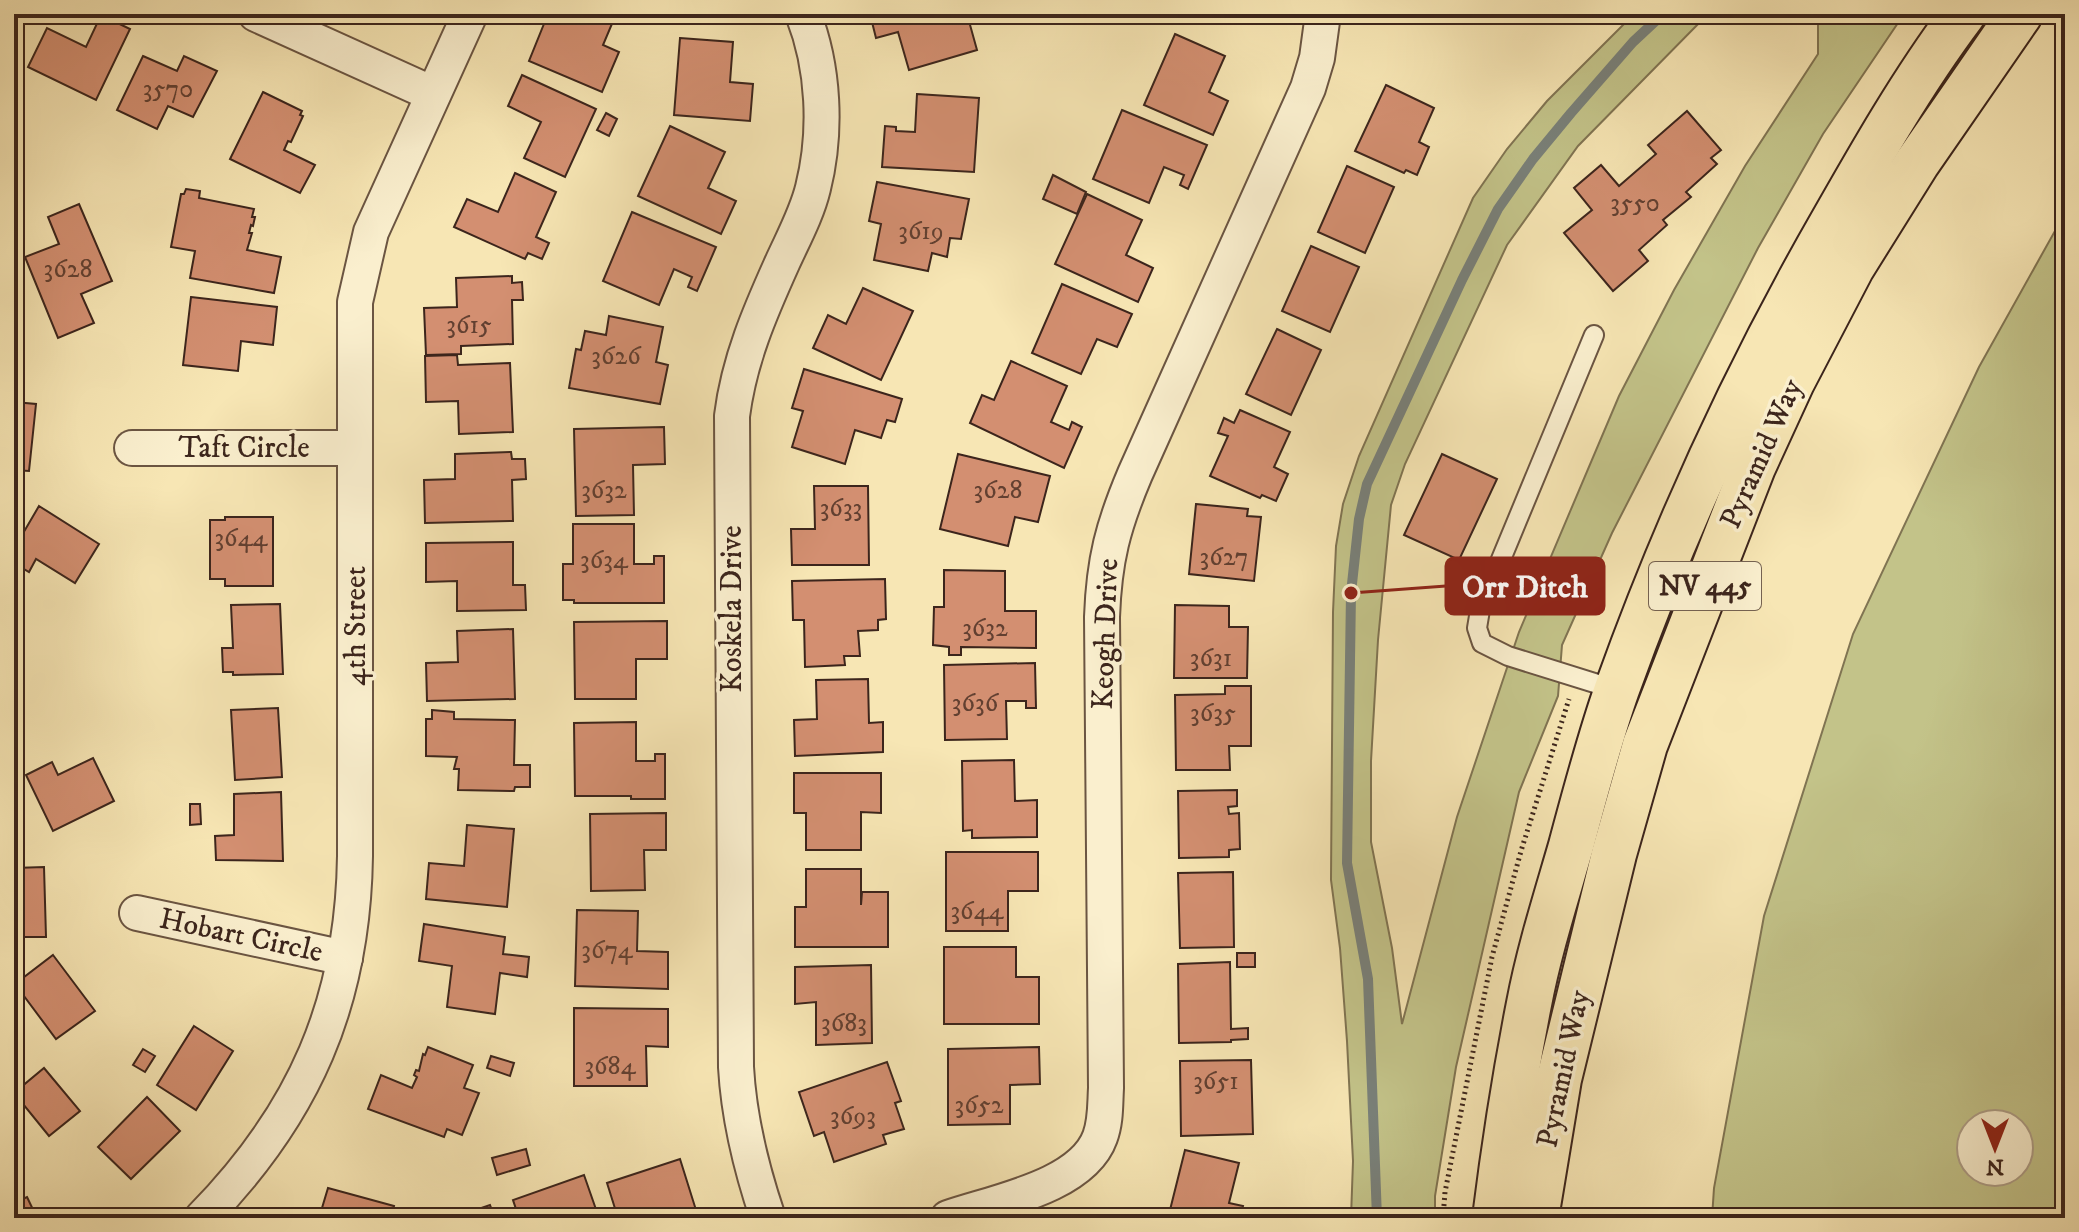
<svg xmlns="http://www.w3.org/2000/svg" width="2079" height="1232" font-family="'IM FELL DW Pica',serif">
<rect width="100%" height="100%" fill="#f7e6b4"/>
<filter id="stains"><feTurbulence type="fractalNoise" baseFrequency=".0025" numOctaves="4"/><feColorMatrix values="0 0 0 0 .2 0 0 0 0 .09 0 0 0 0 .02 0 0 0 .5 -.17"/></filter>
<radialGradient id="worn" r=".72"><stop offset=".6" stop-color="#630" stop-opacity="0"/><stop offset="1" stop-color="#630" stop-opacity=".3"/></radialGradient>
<g fill="#c3c389" stroke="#807452" stroke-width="2" fill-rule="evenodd">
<path d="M 1634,14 L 1708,14 L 1578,146 L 1507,245 L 1405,464 L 1391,505 L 1378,640 L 1371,761 L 1371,842 L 1392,948 L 1402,1024 L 1457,817 L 1519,632 L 1619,396 L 1674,290 L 1745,166 L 1818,54 L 1818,14 L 1904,14 L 1823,134 L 1758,248 L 1612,533 L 1562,645 L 1558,696 L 1519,792 L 1456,1067 L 1435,1196 L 1435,1218 L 1351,1218 L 1353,1161 L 1347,1041 L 1340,948 L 1331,880 L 1333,612 L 1336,546 L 1343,504 L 1359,456 L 1473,198 L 1507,149 L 1547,101 Z"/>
<path d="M 2065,213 L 2065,1218 L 1712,1218 L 1714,1188 L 1764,916 L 1853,634 L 1979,367 ZM 1971,1124 L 2019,1124 L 2019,1172 L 1971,1172 Z"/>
</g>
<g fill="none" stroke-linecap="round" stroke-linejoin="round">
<path stroke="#798079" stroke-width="10" d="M 1377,1218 L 1368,979 L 1347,863 L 1351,593 L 1359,519 L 1367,484 L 1462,280 L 1498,209 L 1533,159 L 1571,113 L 1633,42 L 1663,14"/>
</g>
<g fill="#d38f71" stroke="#3c251c" stroke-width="2">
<path d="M 548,14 L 603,14 L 614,19 L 603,45 L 619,52 L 602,92 L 529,61 Z"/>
<path d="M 870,14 L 967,14 L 977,50 L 909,70 L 898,32 L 876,38 Z"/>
<path d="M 101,15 L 130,29 L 96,100 L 28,67 L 47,28 L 86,47 Z"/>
<path d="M 1175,34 L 1225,56 L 1209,92 L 1228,101 L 1213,135 L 1144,105 Z"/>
<path d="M 680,38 L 733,42 L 730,82 L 753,84 L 750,121 L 674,115 Z"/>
<path d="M 143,56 L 177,71 L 184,56 L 217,71 L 193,117 L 168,106 L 157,129 L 117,110 Z"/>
<path d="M 522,75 L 596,109 L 565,177 L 524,158 L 541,122 L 508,106 Z"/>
<path d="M 1386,85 L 1434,108 L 1419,142 L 1429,147 L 1417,175 L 1406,170 L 1404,173 L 1355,151 Z"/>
<path d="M 263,92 L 302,111 L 300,115 L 303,116 L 291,142 L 288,141 L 284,150 L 315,165 L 300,193 L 230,159 Z"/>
<path d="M 917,94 L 979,98 L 974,172 L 882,167 L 885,126 L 896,127 L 896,131 L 915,132 Z"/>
<path d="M 1122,110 L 1207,145 L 1188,189 L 1180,185 L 1184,175 L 1164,167 L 1149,203 L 1093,179 Z"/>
<path d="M 1687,111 L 1721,150 L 1711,158 L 1717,164 L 1686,192 L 1691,197 L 1663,220 L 1667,225 L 1639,250 L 1648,261 L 1613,291 L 1564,233 L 1592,210 L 1574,188 L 1601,165 L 1619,186 L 1656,154 L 1648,145 Z"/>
<path d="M 606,113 L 617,119 L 609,136 L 597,130 Z"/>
<path d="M 670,126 L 725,152 L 708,188 L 736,201 L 721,234 L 638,196 Z"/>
<path d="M 1347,166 L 1394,187 L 1365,253 L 1318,232 Z"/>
<path d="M 515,173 L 556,192 L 536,237 L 549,243 L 542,259 L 528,253 L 525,259 L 454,227 L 467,199 L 498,212 Z"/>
<path d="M 1053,175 L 1086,192 L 1077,214 L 1043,199 Z"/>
<path d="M 877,182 L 969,199 L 961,239 L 950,238 L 947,257 L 932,253 L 928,271 L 874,260 L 881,224 L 869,221 Z"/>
<path d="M 186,189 L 200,191 L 199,198 L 254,209 L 252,217 L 255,217 L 253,226 L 251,225 L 249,233 L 252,233 L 247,250 L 281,257 L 274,293 L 190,278 L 195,251 L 171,247 L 181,194 L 184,194 Z"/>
<path d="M 1087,194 L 1142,220 L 1126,255 L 1153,268 L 1138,302 L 1055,264 Z"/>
<path d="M 79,204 L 112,281 L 81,294 L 94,323 L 58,338 L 25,257 L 59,244 L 48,217 Z"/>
<path d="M 632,212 L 716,247 L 697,291 L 688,287 L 692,277 L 674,269 L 659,305 L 603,281 Z"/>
<path d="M 1311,246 L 1359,267 L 1330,332 L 1282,311 Z"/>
<path d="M 512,276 L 512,283 L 522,282 L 523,300 L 512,300 L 513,344 L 461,346 L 461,354 L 426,355 L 424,308 L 457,307 L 456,278 Z"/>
<path d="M 1062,284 L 1132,314 L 1117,347 L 1097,339 L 1081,374 L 1032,353 Z"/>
<path d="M 863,288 L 913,311 L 881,380 L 813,348 L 828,315 L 846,324 Z"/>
<path d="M 191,297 L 277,307 L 273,345 L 241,341 L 238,371 L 183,365 Z"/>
<path d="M 609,316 L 663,327 L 656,362 L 668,365 L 660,404 L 569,388 L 576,349 L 581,350 L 585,331 L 606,335 Z"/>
<path d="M 1277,329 L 1321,350 L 1291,415 L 1246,394 Z"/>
<path d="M 457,355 L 458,365 L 510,363 L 513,432 L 459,434 L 458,401 L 426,402 L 425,356 Z"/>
<path d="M 1011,361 L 1067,386 L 1051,422 L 1069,430 L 1072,422 L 1082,427 L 1064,468 L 970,423 L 982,395 L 994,400 Z"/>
<path d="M 804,369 L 902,399 L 895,422 L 887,420 L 881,438 L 855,430 L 845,464 L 792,447 L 803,411 L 792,408 Z"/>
<path d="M 14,402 L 36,404 L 29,471 L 14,470 Z"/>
<path d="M 1240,410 L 1290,432 L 1274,467 L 1288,474 L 1276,501 L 1262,495 L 1260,498 L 1210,476 L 1228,436 L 1218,433 L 1224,418 L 1234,423 Z"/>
<path d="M 664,427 L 665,464 L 633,465 L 634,515 L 576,516 L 574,429 Z"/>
<path d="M 511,452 L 512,459 L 525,459 L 526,479 L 512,480 L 513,521 L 425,523 L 424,480 L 455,479 L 455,454 Z"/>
<path d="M 958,454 L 1050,476 L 1038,522 L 1015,517 L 1008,546 L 940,529 Z"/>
<path d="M 1442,454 L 1497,479 L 1459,560 L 1404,535 Z"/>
<path d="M 814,486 L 868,486 L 869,565 L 792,565 L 791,529 L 815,529 Z"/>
<path d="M 1196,504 L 1248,509 L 1247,516 L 1261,517 L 1254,581 L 1189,574 Z"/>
<path d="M 39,506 L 99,544 L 75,583 L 36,559 L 29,572 L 14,563 L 17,548 L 15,547 Z"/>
<path d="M 225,517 L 273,517 L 273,586 L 225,586 L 225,579 L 210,579 L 210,520 L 225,520 Z"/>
<path d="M 573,524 L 634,524 L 634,564 L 654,564 L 654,556 L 664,556 L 664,603 L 574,603 L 574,600 L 563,600 L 563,564 L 573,564 Z"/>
<path d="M 513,542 L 513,585 L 525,585 L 526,610 L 457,611 L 457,581 L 426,582 L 426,543 Z"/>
<path d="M 944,570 L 1005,571 L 1005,611 L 1036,611 L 1036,648 L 961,647 L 961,655 L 949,655 L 949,647 L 933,645 L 934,607 L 944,607 Z"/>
<path d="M 885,579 L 886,619 L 878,620 L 878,630 L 858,631 L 860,656 L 844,656 L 845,665 L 805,667 L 804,620 L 793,620 L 792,581 Z"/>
<path d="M 280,604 L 283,674 L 233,675 L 233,672 L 223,672 L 222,648 L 233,648 L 231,605 Z"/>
<path d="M 1175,605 L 1229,606 L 1229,627 L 1248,627 L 1247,678 L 1174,678 Z"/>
<path d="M 667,621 L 667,659 L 636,659 L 636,699 L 575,699 L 574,622 Z"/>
<path d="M 513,629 L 515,699 L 427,701 L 426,663 L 458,662 L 457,631 Z"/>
<path d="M 1035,663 L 1036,708 L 1026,708 L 1026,701 L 1006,701 L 1007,739 L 945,740 L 944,665 Z"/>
<path d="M 868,679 L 869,723 L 883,722 L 883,752 L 795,756 L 794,720 L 817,719 L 816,680 Z"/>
<path d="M 1225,686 L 1251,686 L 1251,746 L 1229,746 L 1230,770 L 1176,770 L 1175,695 L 1225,694 Z"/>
<path d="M 278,708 L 282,777 L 235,780 L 231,710 Z"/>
<path d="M 432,710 L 454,712 L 454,719 L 515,720 L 514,765 L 530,765 L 530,787 L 515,787 L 514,791 L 458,790 L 459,769 L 454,769 L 457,757 L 426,756 L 426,719 L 432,719 Z"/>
<path d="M 636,722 L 636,761 L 655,761 L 655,754 L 665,754 L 665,799 L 631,799 L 631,796 L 575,796 L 574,723 Z"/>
<path d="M 93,758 L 114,801 L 53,831 L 26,775 L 52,762 L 58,775 Z"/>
<path d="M 1014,760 L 1015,801 L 1037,800 L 1037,837 L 972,838 L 972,830 L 963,831 L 962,761 Z"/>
<path d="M 794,773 L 881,773 L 881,813 L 861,812 L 861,850 L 806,850 L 806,813 L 794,813 Z"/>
<path d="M 1237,790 L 1237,806 L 1228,807 L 1229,814 L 1239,813 L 1240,849 L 1229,850 L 1229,857 L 1179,858 L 1178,791 Z"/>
<path d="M 281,792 L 283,861 L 216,860 L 215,836 L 234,835 L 234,794 Z"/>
<path d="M 190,804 L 200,804 L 201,824 L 190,825 Z"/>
<path d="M 666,813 L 666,850 L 644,850 L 645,890 L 591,891 L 590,814 Z"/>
<path d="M 467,825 L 514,829 L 507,907 L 426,899 L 429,863 L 464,866 Z"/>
<path d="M 946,852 L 1038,852 L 1038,891 L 1008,891 L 1008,931 L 946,931 Z"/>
<path d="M 44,867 L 46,937 L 14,937 L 14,868 Z"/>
<path d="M 806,869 L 861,869 L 861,905 L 862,892 L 888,892 L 888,947 L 795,947 L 795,907 L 806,907 Z"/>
<path d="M 1233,872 L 1234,947 L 1180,948 L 1178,873 Z"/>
<path d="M 577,910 L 638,911 L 637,951 L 668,952 L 668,989 L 575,986 Z"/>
<path d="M 424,924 L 505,937 L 503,954 L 529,957 L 527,977 L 500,973 L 495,1014 L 447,1007 L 452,966 L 419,961 Z"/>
<path d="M 944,947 L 1016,947 L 1016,977 L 1039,977 L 1039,1024 L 944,1024 Z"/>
<rect x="1237" y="953" width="18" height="14"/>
<path d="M 53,955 L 95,1011 L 56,1039 L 15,984 Z"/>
<path d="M 1230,962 L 1231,1029 L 1248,1028 L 1248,1039 L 1231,1040 L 1231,1042 L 1179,1043 L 1178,964 Z"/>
<path d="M 871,965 L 872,1043 L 816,1045 L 816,1002 L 795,1004 L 795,967 Z"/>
<path d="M 574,1008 L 668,1009 L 668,1047 L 646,1046 L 647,1086 L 574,1086 Z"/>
<path d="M 194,1026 L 233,1051 L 196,1110 L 157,1085 Z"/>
<path d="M 428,1047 L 473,1065 L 464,1088 L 479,1093 L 462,1135 L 447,1129 L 444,1137 L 368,1109 L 381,1075 L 412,1088 L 417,1077 L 414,1075 L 416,1070 L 419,1071 L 423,1054 L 425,1055 Z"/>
<path d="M 1039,1047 L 1040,1084 L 1010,1085 L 1010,1124 L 948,1125 L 948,1049 Z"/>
<path d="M 143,1049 L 155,1056 L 145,1072 L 133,1065 Z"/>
<path d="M 491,1056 L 514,1063 L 510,1076 L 487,1068 Z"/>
<path d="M 1251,1060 L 1253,1134 L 1181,1136 L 1180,1061 Z"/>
<path d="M 887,1062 L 901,1101 L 895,1103 L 904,1129 L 883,1135 L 886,1144 L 834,1162 L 824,1132 L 814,1136 L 799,1092 Z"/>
<path d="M 44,1068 L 80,1111 L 49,1136 L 14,1093 Z"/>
<path d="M 147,1097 L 180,1131 L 131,1179 L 98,1147 Z"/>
<path d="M 526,1149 L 530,1165 L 497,1175 L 492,1158 Z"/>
<path d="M 1185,1150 L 1239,1163 L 1229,1203 L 1243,1206 L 1240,1218 L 1168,1218 Z"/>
<path d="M 680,1159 L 696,1210 L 672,1218 L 618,1218 L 607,1183 Z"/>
<path d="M 584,1175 L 599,1218 L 519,1218 L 513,1200 Z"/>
<path d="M 328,1188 L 394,1206 L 391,1218 L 319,1218 Z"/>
<path d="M 27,1197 L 37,1218 L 14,1218 L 14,1203 Z"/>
<path d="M 490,1205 L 495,1218 L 452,1218 Z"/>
</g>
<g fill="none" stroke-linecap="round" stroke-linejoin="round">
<g stroke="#6b5542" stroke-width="22">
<path id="lane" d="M 1594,335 L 1480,610 L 1477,628 L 1482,643 L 1508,656 L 1617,690"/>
</g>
<g stroke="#6b5542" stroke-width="38">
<g id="street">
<path d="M 256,14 L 433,94"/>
<path d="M 132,448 L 355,448"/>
<path d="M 137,913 L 345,958"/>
<path d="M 202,1218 C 304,1114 353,1003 355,856 L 355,302 L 371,232 L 470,14"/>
<path d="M 768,1218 C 751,1168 739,1120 736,1067 L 732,416 C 739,360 760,312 783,261 C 794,237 807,213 813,188 C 827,132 824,67 803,14"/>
<path d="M 948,1218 C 994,1202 1082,1187 1100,1137 C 1106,1121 1105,1104 1106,1088 L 1102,617 C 1104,560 1113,526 1135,474 L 1308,88 L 1317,58 L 1323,14"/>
</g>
</g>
<g stroke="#3c251c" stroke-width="48">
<g id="primary">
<path d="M 1495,1218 C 1504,1146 1515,1075 1529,1004 C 1539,951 1556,898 1571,846 C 1585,794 1599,740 1617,689 C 1674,530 1744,377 1828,230 C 1870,156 1912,82 1963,14"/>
<path d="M 1536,1218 L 1559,1079 L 1614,854 L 1645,745 L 1753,467 L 1792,382 L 1852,267 L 1917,163 L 2020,14"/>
</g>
</g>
<path stroke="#3c251c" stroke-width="5" stroke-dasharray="2 4" stroke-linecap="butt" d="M 1443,1218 L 1445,1192 L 1492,957 L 1521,851 L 1569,699"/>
<use href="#lane" stroke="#faefce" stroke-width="18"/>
<use href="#street" stroke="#faefce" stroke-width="34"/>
<use href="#primary" stroke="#f7e6b4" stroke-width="44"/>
</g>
<g text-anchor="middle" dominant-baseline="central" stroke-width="7" stroke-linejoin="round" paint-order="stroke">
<g font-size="26" fill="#624031">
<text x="168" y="89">3570</text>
<text x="1635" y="203">3550</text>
<text x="921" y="231">3619</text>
<text x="68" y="269">3628</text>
<text x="469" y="325">3615</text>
<text x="616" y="356">3626</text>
<text x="604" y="490">3632</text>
<text x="998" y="490">3628</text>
<text x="841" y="508">3633</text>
<text x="241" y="538">3644</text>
<text x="1224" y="557">3627</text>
<text x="604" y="560">3634</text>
<text x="985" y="628">3632</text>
<text x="1211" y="658">3631</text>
<text x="975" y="703">3636</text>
<text x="1213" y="713">3635</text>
<text x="977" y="911">3644</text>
<text x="607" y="950">3674</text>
<text x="844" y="1023">3683</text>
<text x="610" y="1066">3684</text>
<text x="1216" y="1081">3651</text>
<text x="979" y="1105">3652</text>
<text x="853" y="1116">3693</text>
</g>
<rect fill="#faefce" stroke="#756251" stroke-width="2" x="1649" y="562" width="112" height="48" rx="6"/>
<g font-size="28" font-weight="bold" fill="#3c251c">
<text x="1705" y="586">NV 445</text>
</g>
<g font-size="30" fill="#3c251c" stroke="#faefce">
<text x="244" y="448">Taft Circle</text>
<text transform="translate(1762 454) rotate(-66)">Pyramid Way</text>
<text transform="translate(732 609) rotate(-90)">Koskela Drive</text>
<text transform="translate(356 626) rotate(-90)">4th Street</text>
<text transform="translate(1106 634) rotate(-88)">Keogh Drive</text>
<text transform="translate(241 936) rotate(12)">Hobart Circle</text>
<text transform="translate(1564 1069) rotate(-78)">Pyramid Way</text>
</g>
</g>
<path fill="none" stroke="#8f2418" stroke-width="3" d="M1351 593L1446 586"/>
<circle fill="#8f2418" stroke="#faefce" stroke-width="3" cx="1351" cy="593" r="8"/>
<rect fill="#8f2418" stroke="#8f2418" stroke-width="3" x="1446" y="558" width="158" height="56" rx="8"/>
<g font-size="32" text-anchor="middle" font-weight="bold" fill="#fff">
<text x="1525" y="597">Orr Ditch</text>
</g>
<rect width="2079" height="1232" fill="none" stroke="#f7e6b4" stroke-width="48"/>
<rect x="16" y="16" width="2047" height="1200" fill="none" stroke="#3c251c" stroke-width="4"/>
<rect x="24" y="24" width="2031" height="1184" fill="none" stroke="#3c251c" stroke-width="2"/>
<g transform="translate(1995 1148) rotate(180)"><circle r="38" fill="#faefce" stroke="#ae9e87" stroke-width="2"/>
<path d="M0-6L14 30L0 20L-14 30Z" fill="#8f2418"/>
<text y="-12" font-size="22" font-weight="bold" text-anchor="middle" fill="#3c251c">N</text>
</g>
<rect width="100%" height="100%" filter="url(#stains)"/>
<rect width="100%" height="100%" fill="url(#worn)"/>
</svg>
